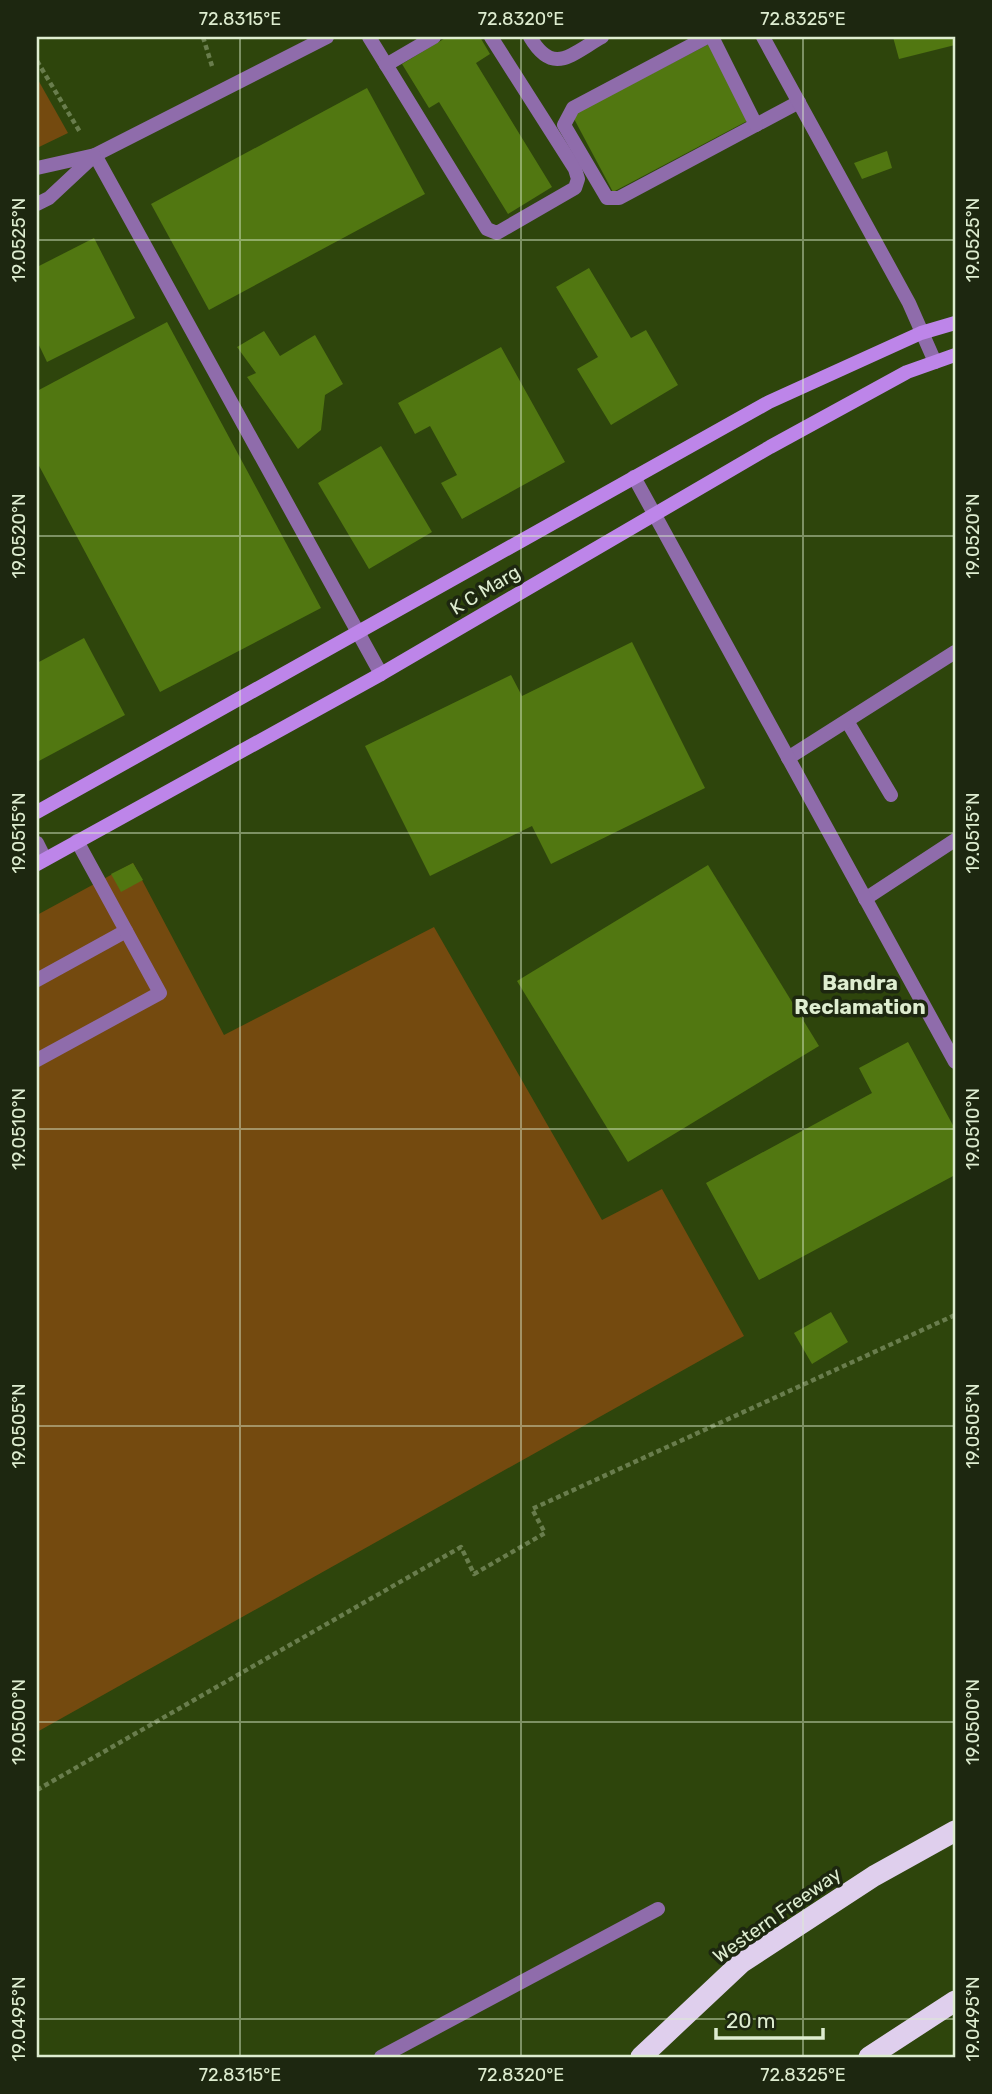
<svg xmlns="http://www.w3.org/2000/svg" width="992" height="2094" font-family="Rubik,sans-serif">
<rect width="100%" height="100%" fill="#2e450c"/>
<g fill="#744a0f">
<path d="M 37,78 L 68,133 L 37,148 Z"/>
<path d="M 133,863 L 224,1035 L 434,927 L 602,1220 L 662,1189 L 744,1336 L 37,1732 L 37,915 Z"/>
</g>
<g fill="#517711">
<path d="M 447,37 L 480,37 L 490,54 L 476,63 L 552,187 L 508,214 L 439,102 L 429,108 L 402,64 Z"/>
<path d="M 893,37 L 955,37 L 955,45 L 899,59 Z"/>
<path d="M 709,44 L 749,120 L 613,192 L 572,115 Z"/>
<path d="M 367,88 L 425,194 L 209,310 L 151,204 Z"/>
<path d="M 887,151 L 892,168 L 862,179 L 854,163 Z"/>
<path d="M 94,238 L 135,318 L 47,362 L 37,341 L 37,267 Z"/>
<path d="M 589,268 L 631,338 L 646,330 L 678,385 L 611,425 L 577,369 L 598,357 L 556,287 Z"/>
<path d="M 167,322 L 321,608 L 160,692 L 37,462 L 37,391 Z"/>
<path d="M 264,331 L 280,356 L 315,335 L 343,384 L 325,395 L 321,430 L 298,449 L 247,377 L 256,373 L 237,347 Z"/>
<path d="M 501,347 L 565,462 L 462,519 L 441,483 L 457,475 L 430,426 L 415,434 L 398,403 Z"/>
<path d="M 381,446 L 432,532 L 369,569 L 318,483 Z"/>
<path d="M 84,638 L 125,715 L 37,762 L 37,663 Z"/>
<path d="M 632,642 L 705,788 L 551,864 L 532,826 L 430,876 L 365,746 L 511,675 L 522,696 Z"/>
<path d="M 133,863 L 143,880 L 121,892 L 111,874 Z"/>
<path d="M 708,865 L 819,1046 L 628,1162 L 517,981 Z"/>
<path d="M 908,1042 L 955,1129 L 955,1175 L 759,1280 L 706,1183 L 872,1093 L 859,1068 Z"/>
<path d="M 831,1312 L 848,1342 L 812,1364 L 794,1333 Z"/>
</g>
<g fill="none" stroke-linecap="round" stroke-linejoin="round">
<g stroke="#697d4d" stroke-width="4.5" stroke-dasharray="5 3.5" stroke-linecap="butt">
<path d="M 203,37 L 212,66"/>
<path d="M 37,61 L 80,132"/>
<path d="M 37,1790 L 461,1547 L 474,1574 L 545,1533 L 532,1509 L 955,1315"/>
</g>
<g stroke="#8f6cab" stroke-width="14">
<path d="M 847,721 L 891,795"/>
<path d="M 788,758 L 955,652"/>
<path d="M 865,899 L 955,840"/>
<path d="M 37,980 L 126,931"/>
<path d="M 37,1060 L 160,993 L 77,841"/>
<path d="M 381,2057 L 658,1909"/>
</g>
<g stroke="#8f6cab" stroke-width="14">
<path d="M 369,37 L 487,229 L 497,233 L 575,188 L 578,179 L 575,169 L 491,37"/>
<path d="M 530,37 C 553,76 570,55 602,37"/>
<path d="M 707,37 L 573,108 L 564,125 L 607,198 L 619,198 L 799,102"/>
<path d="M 712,37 L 756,125"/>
<path d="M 763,37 L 909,303 L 935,362"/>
<path d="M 386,65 L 434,37"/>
<path d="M 95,155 L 381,674"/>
<path d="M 37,168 L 95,155 L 327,37"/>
<path d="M 37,204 L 49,198 L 94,156"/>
<path d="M 634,477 L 955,1062"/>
<path d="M 37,843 L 45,859"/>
</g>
<g stroke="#bd85e9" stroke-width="14">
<path d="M 37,812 L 769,402 L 921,333 L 955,323"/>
<path d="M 37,864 L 381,674 L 770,447 L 907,372 L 955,355"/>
</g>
<g stroke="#dfcfed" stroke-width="21">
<path d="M 641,2057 L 741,1963 L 874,1876 L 955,1831"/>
<path d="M 869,2057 L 955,2001"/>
</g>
</g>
<path fill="none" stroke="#deedd0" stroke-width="2" stroke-opacity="0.45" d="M 240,37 L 240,2057M 521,37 L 521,2057M 803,37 L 803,2057M 37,240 L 955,240M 37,536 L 955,536M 37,833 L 955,833M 37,1129 L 955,1129M 37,1426 L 955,1426M 37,1722 L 955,1722M 37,2019 L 955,2019"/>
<g text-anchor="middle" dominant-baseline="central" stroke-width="7" stroke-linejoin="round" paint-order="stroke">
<g font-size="19" fill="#deedd0" stroke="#1d2710">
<text transform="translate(485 590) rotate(-31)">K C Marg</text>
<text transform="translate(777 1915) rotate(-35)">Western Freeway</text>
</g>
<g font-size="21" font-weight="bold" fill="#deedd0" stroke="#1d2710">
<text x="860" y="982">Bandra<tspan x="860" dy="24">Reclamation</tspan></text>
</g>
</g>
<rect width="992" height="2094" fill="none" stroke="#1d2710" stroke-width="77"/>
<path d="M716 2028v10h107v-10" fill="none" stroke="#deedd0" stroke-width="3.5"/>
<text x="726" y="2028" font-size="21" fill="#deedd0" stroke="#1d2710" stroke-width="5" paint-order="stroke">20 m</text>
<rect x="38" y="38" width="916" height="2018" fill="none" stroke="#deedd0" stroke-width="2.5"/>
<g font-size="18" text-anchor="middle" fill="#deedd0">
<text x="240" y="25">72.8315°E</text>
<text x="521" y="25">72.8320°E</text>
<text x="803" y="25">72.8325°E</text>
<text transform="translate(19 240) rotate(-90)" y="6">19.0525°N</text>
<text transform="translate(973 240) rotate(-90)" y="6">19.0525°N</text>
<text transform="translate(19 536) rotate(-90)" y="6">19.0520°N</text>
<text transform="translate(973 536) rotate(-90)" y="6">19.0520°N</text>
<text transform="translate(19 833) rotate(-90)" y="6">19.0515°N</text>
<text transform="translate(973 833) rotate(-90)" y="6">19.0515°N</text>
<text transform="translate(19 1129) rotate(-90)" y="6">19.0510°N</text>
<text transform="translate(973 1129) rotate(-90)" y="6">19.0510°N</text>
<text transform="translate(19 1426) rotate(-90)" y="6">19.0505°N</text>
<text transform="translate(973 1426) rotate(-90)" y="6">19.0505°N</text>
<text transform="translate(19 1722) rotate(-90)" y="6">19.0500°N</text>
<text transform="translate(973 1722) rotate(-90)" y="6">19.0500°N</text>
<text transform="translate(19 2019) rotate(-90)" y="6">19.0495°N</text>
<text transform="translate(973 2019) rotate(-90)" y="6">19.0495°N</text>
<text x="240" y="2081">72.8315°E</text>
<text x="521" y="2081">72.8320°E</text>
<text x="803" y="2081">72.8325°E</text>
</g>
</svg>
